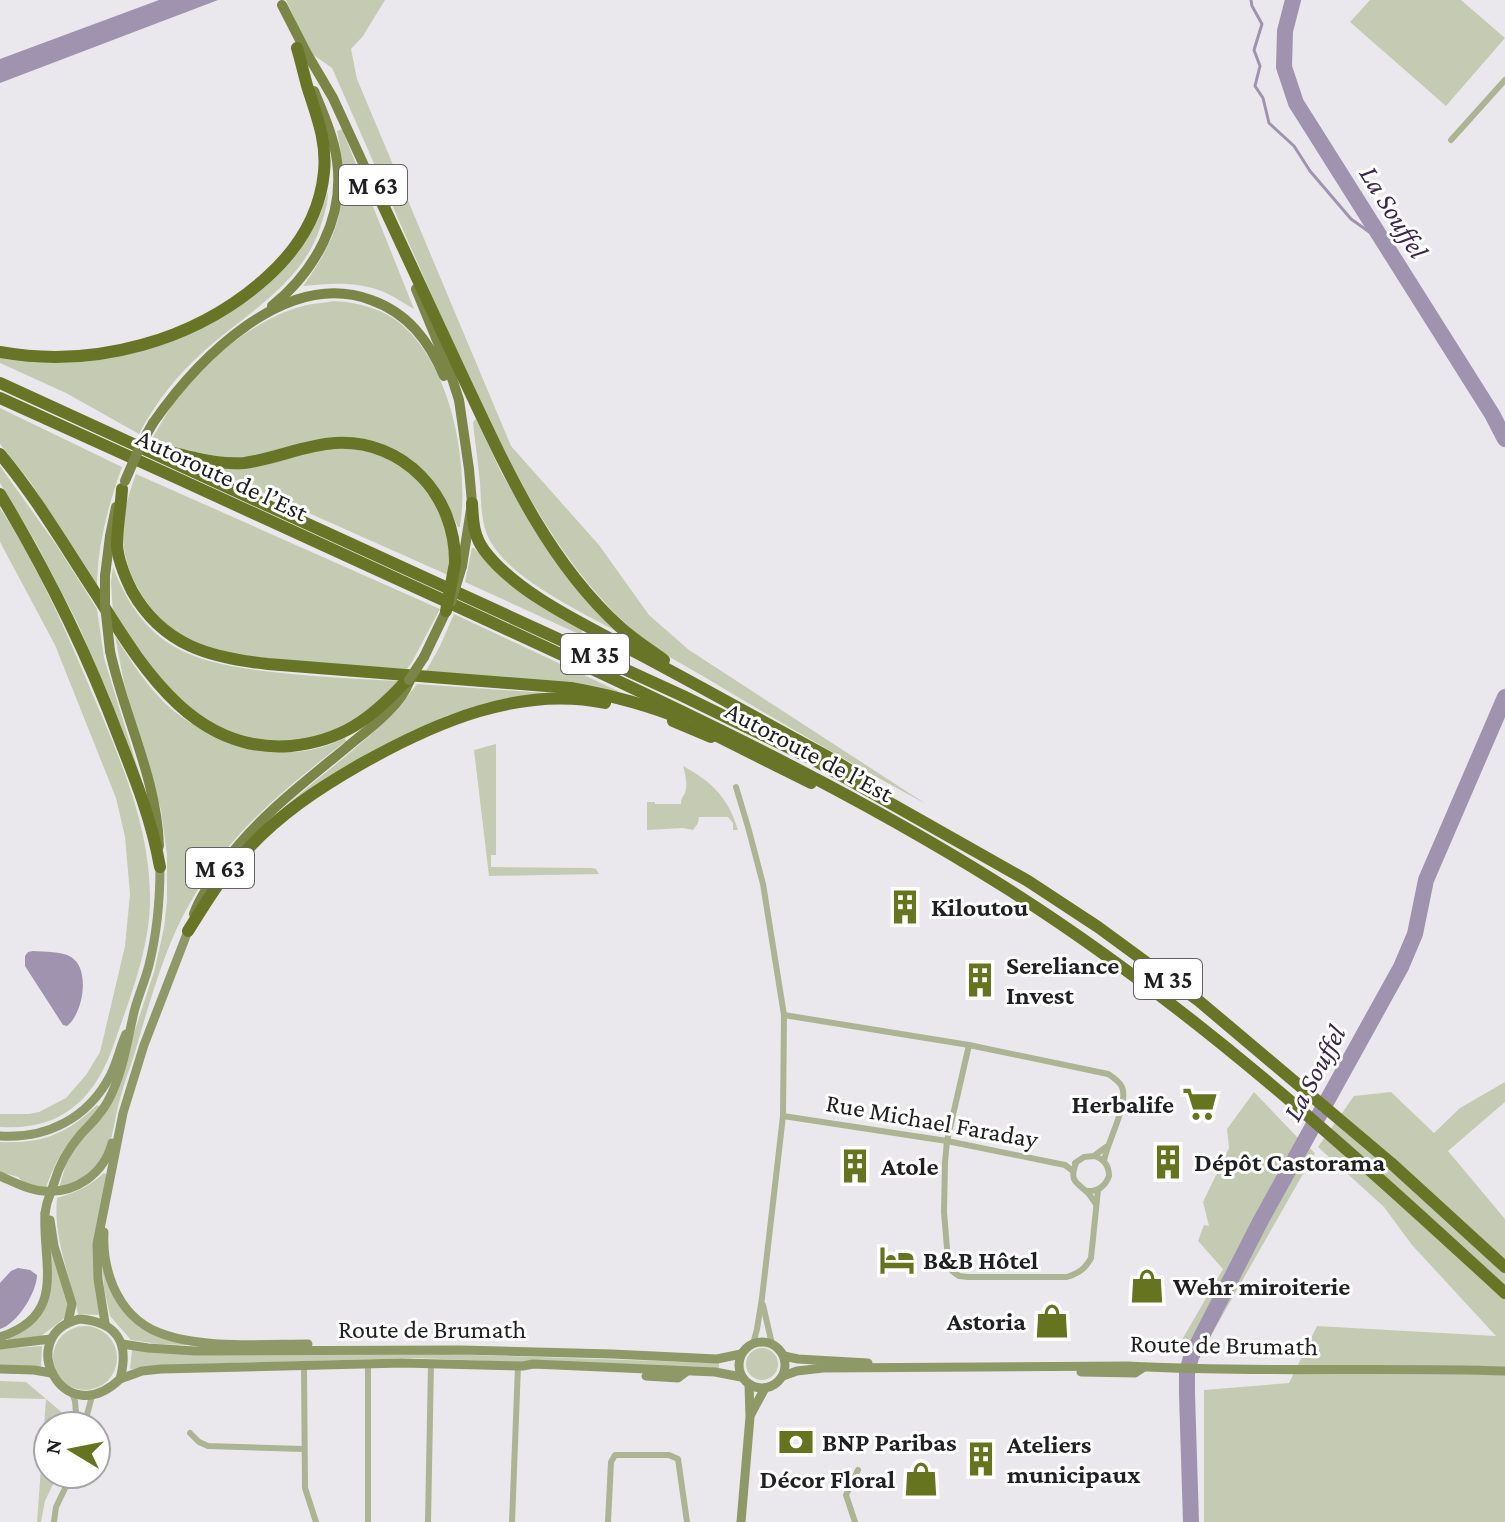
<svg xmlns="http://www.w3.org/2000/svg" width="1505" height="1522" font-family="'Crimson Pro',serif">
<rect width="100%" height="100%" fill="#ebe8ed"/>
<g fill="#c5cbb3">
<path d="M 286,0 L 385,0 L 363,36 L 351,49 L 357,79 L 511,446 L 599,545 L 649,615 L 689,650 L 926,804 C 857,767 788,727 721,687 C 689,667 652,650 625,623 C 547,549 501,447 457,351 C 414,257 374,162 332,68 L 315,56 L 309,50 Z"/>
<path d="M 1370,0 L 1461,0 L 1505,38 L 1446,106 L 1350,22 Z"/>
<path d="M 342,129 L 414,309 C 405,304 395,297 386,293 C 359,281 331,283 303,286 C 342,232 350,197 337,131 Z"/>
<path d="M 328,192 C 328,204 324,216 320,228 C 301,285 246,313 204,351 C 178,374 155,403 139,434 L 66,393 L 0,363 L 0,355 L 126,353 L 162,345 L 204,326 L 298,252 L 319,217 Z"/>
<path d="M 334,301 C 353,302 371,306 388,315 C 450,351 470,462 460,527 L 458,527 L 442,494 L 373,443 L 232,458 L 191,453 L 152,439 C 163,420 178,393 194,377 C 222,348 264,316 303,306 C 313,303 324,303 334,301 Z"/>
<path d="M 0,408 L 122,467 C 108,506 97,547 97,589 L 31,483 L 0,444 Z"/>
<path d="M 476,419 L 501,472 L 526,515 L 617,632 C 579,610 502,576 486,532 C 481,517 481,499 480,483 C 478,463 475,442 473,422 Z"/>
<path d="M 348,447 L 379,454 L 410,471 L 442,512 L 450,548 L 448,575 L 212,470 L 213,467 L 311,451 Z"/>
<path d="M 0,466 L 57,546 L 97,609 L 104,658 L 141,779 L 139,780 L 109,696 L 77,622 L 35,541 L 0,483 Z"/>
<path d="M 136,474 L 440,609 L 412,662 L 407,669 C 370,667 334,664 298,661 C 264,658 227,658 196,643 C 172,632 152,613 139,590 C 116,550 120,516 136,474 Z"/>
<path d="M 0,508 C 35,561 62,622 87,681 C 116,750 149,819 150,895 C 151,945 131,995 115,1041 C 96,1098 63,1131 0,1127 L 0,1114 L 29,1114 L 39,1112 L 66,1098 L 86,1075 L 100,1052 L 125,946 L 130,894 L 125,837 L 116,798 L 55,645 L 0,542 Z"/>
<path d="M 472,548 L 474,548 L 500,575 L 583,629 L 581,635 L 465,582 Z"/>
<path d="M 113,567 C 146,653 198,664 282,673 C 320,677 359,679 398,681 L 373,706 L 358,717 L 327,734 L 289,742 L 262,741 L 233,735 L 180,704 L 113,614 L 111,582 Z"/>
<path d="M 454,614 L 618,691 L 619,693 L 426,671 L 440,646 Z"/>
<path d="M 115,636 C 136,669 160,708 197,726 C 210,733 224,736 238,741 C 278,755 305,757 345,738 L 346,741 C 283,790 230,832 190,903 C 164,948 150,1002 135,1052 C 130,1068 124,1083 120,1099 C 114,1118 114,1140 103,1158 C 94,1174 76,1181 59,1188 L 66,1164 L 73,1150 L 112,1100 L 154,972 L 164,928 L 167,901 L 167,855 L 161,810 L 124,683 Z"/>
<path d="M 417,684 L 547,693 L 448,715 L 279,812 C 325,770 379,736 417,684 Z"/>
<path d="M 496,744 L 496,855 L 491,855 L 491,867 L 592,868 L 596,869 L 599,874 L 489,876 L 474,750 Z"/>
<path d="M 683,766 C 712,782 728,797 738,830 L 733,830 L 733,823 L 728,817 L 699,817 L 698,823 L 693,830 L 683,828 L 647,830 L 647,802 L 655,802 L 655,804 L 681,804 C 681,796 685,796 686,789 C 687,781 685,773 683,766 Z"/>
<path d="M 1505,1082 L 1505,1102 L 1448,1151 L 1505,1219 L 1505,1522 L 1204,1522 L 1204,1390 L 1289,1383 L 1317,1326 L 1496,1336 L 1412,1245 L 1384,1207 L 1318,1147 L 1354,1096 L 1391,1092 L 1434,1133 L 1460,1108 Z"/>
<path d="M 1254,1092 L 1297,1137 L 1315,1153 L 1201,1353 L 1176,1350 L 1223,1269 L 1198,1241 L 1204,1225 L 1209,1226 L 1203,1202 L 1229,1148 L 1227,1129 Z"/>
<path d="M 97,1105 L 100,1107 C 92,1118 82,1126 73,1137 C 60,1153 52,1170 45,1190 L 25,1184 L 18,1177 L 0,1172 L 0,1142 C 42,1144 67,1134 97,1105 Z"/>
<path d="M 104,1173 L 107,1175 L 95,1235 L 100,1313 L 98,1315 L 78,1314 C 70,1275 53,1239 57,1198 C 75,1193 90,1186 104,1173 Z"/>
<path d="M 52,1251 L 68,1301 L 66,1317 L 41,1336 L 8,1340 L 8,1338 L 20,1332 L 51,1286 L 49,1252 Z"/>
<path d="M 102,1260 L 133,1321 L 211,1346 L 158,1344 L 131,1340 L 110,1316 L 104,1288 Z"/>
<circle cx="85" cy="1358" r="32"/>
<path d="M 42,1346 L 41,1367 L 0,1365 L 0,1349 Z"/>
<circle cx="762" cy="1364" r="16"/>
<path d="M 132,1350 L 206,1355 L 444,1354 L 719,1363 L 719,1368 L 698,1369 L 414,1358 L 161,1365 L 132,1369 L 130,1369 Z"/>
<path d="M 0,1381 L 26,1382 L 65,1415 L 65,1426 L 48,1426 L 48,1474 L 58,1474 L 45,1501 L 41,1522 L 37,1522 L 46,1399 L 0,1398 Z"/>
</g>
<g fill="#a093af">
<path d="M 159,0 L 218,0 L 0,83 L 0,59 Z"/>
<path d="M 33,951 C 44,952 62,951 71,957 C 91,969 83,1014 67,1026 L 63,1025 L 25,966 L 25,956 L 28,952 Z"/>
<path d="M 18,1268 L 30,1270 L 37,1275 C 37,1292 17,1324 0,1329 L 0,1283 L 11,1271 Z"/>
</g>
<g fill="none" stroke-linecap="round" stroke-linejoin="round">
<path stroke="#a093af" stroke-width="3" d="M 1251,0 L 1252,6 L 1262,24 L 1254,50 L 1260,66 L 1255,86 L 1263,98 L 1269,123 L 1294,146 L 1310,171 L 1351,219 L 1382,241"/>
<g stroke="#a093af" stroke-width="16">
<path d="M 1293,0 L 1285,31 L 1284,67 L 1296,103 L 1492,414 L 1505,439"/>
<path d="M 1191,1522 L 1187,1394 L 1187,1373 L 1191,1357 L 1261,1220 L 1401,967 L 1415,934 L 1426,880 L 1505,697"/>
</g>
<g stroke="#acb493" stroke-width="6">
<path d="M 1451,140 L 1505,80"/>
<path d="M 736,787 L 748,827 L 763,884 L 784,1015 L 783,1116 L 762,1298 L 757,1329 L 753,1344"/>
<path d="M 784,1015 L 969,1045 L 1108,1074 C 1114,1078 1119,1081 1122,1087 C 1129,1104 1107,1142 1104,1161"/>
<path d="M 969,1045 L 947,1141 L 945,1162 L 944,1212 L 948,1260 L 950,1267 L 952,1271 L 959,1276 L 968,1277 L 1067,1277 C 1079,1273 1085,1269 1091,1258 L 1098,1190"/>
<path d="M 783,1116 L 947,1141 L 1065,1165 L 1073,1171"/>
<path d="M 1075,1163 L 1084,1157 L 1094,1156 L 1106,1147"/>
<path d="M 1076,1163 C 1069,1181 1076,1182 1087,1192 C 1091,1196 1093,1200 1096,1204"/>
<path d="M 1086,1191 C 1098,1192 1105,1187 1109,1176 C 1109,1165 1104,1159 1094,1156"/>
<path d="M 763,1305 L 772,1344"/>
<path d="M 304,1366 L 305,1488 L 316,1522"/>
<path d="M 72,1393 L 75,1401 L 77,1426"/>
<path d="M 84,1426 L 92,1396"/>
<path d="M 190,1433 L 199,1442 L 208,1446 L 304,1449"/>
<path d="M 54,1522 L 56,1507 L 72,1474"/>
<path d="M 368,1522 L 368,1364"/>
<path d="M 428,1522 L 431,1363"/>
<path d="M 512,1522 L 518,1366"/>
<path d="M 608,1522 L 611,1462 L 615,1455 L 669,1455 L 678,1459 L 687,1522"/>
<path d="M 855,1522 L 846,1495 L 858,1470"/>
</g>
<g stroke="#8f9967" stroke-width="9">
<path d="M 0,1136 C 47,1139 88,1118 110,1076 C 117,1063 120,1047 126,1034"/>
<path d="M 0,1176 C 14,1182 28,1190 43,1191 C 75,1194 104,1174 112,1143"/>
<path d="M 54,1183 C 59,1165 69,1148 81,1134 C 91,1124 101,1114 108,1101 C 123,1073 127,1042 134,1012 C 138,996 145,981 149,965 C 157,933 160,900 160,867"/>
<path d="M 50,1220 L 54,1246 L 72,1304 L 68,1322"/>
<path d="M 104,1232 C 103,1250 106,1269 113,1286 C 122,1307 138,1325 160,1333 C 200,1349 265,1344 308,1344"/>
<path d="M 80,1319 C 117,1322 130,1343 120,1379 C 63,1434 13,1334 80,1319 Z"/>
<path d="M 105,1323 L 98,1279 L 97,1244 L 123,1113 L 144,1045 L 188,931"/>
<path d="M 0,1337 C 68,1315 42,1264 45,1213"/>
<circle cx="762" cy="1365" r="23"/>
<path d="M 122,1344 L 148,1348 L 195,1351 L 460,1350 L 612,1354 L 717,1359 L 741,1354"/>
<path d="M 0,1345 L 51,1339"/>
<path d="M 784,1356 L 798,1359 L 868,1363"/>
<path d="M 0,1369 L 34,1370 L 51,1373"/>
<path d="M 1081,1372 L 1135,1373 L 1144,1367"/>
<path d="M 646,1376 L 678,1378 L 686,1372"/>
<path d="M 783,1376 L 797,1371 L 823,1368 L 1128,1366 C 1254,1373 1379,1367 1505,1371"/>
<path d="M 120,1379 L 142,1371 L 161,1369 L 402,1363 L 523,1366 L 533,1364 L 715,1372 L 741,1377"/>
<path d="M 751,1414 L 765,1388"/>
<path d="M 741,1522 L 750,1417 L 749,1384"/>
</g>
<g stroke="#7a8546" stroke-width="10">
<path d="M 282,5 L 306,52 L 333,98 L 373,185"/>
<path d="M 416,289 L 450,372 L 459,400 L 469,469 L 472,503 L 462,566"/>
<path d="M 272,306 C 315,271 345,218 337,161 C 334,137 323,113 314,91"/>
<path d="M 153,423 C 197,360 285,268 371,300 C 408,313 429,341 444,376"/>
<path d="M 105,576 L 110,536 L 116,507"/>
<path d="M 110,651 C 124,716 157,779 159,846"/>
<path d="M 424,657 L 446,611"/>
<path d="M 194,914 C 200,897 211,881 222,866 C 256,819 301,785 346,748 C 366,731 400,707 409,682"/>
</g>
<g stroke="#687426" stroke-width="12">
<path d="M 371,179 C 402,245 432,311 463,377 C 505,466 546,560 620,627 C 634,640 649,649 664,660"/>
<path d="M 0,352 C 94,369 196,341 267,277 C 298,249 320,214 324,172 C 327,142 317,117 308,89 C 304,75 301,61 297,48"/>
<path d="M 0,383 L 683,696 L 814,760 L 1028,881 L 1098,927 L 1199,1001 L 1391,1163 L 1505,1267"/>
<path d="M 0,398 C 156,468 312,540 467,611 C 650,695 833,779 1003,886 C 1186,1001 1346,1147 1505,1293"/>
<path d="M 153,451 C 170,450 179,455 195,458 C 211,462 228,464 244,463 C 275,459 304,445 335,443 C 404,439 456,496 455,563"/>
<path d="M 0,454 C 36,497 65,547 96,594 C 141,665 192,754 291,746 C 341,741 371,719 404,683 L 409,680"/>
<path d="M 122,489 C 121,507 117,526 117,545 C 118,561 125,577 132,591 C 163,646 211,658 268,664 L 571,688 C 609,695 646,704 682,719"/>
<path d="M 0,494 C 47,572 87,653 119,738 C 136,781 152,821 160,867"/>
<path d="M 472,503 C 473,520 473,535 484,550 C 517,595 592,628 641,655 C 705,689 767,724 830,758 L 869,782"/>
<path d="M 673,721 L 711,737"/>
<path d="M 705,730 L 811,783"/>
<path d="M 188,931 C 205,904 222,875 245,852 C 278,815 319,788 361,764 C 434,723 520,685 605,703"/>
</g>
<path stroke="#8f9967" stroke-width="9" d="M 45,1213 L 47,1203 L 54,1183"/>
<g stroke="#7a8546" stroke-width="10">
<path d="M 125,481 L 141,444 L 153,423"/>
<path d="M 105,576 L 105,605 L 110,651"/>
<path d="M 451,602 L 462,566"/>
<path d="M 409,680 L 424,657"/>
</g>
<path stroke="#687426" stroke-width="12" d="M 446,611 L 455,563"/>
</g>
<defs>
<g id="building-bare" transform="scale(2.76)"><path d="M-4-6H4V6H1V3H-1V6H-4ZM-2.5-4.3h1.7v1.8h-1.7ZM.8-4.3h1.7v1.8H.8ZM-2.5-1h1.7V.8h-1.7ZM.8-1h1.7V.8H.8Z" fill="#67741f" stroke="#fff" stroke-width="2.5" paint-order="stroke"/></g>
<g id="supermarket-bare" transform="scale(2.76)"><path d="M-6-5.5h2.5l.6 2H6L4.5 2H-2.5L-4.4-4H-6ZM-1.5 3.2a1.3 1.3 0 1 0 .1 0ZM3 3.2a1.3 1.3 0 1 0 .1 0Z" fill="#67741f" stroke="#fff" stroke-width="2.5" paint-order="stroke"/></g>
<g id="hotel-bare" transform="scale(2.76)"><path d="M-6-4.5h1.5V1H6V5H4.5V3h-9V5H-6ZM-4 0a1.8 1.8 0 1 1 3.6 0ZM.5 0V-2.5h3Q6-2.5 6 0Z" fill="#67741f" stroke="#fff" stroke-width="2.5" paint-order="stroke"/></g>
<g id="shop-bare" transform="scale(2.76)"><path d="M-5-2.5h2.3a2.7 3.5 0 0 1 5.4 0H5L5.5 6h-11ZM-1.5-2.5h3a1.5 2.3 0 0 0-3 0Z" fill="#67741f" stroke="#fff" stroke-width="2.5" paint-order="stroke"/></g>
<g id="bank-bare" transform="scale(2.76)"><path d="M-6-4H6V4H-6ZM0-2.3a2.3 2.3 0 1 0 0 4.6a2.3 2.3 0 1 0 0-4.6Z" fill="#67741f" stroke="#fff" stroke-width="2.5" paint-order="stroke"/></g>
</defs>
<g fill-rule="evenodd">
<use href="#building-bare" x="905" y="907"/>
<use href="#building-bare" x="980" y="980"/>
<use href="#supermarket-bare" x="1200" y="1104"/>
<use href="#building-bare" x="1168" y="1162"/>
<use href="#building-bare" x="855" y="1166"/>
<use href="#hotel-bare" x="897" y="1260"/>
<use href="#shop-bare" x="1147" y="1286"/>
<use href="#shop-bare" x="1052" y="1321"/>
<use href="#bank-bare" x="796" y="1442"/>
<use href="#building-bare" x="981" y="1459"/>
<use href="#shop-bare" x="921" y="1479"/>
</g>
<g text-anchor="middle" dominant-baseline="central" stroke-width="6" stroke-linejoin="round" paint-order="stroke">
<g fill="#fff" stroke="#636264" stroke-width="2">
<rect x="339" y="165" width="68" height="40" rx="6"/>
<rect x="561" y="634" width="68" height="40" rx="6"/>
<rect x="186" y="848" width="68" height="40" rx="6"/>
<rect x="1134" y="959" width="68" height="40" rx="6"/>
</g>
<g font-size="24" font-weight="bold" fill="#201f21">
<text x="373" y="185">M 63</text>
<text x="595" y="654">M 35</text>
<text x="220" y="868">M 63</text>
<text x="1168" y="979">M 35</text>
</g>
<g font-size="26" fill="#201f21" stroke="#fff">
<text transform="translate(222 475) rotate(25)">Autoroute de l’Est</text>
<text transform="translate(809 752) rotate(28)">Autoroute de l’Est</text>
<text transform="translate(932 1121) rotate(10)">Rue Michael Faraday</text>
<text x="432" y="1329">Route de Brumath</text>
<text transform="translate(1224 1345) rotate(1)">Route de Brumath</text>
</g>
<g font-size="26" font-weight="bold" fill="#201f21" stroke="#fff" text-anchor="start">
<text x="931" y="907">Kiloutou</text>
<text x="1006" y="965">Sereliance<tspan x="1006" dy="30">Invest</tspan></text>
<text x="1174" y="1104" text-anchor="end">Herbalife</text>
<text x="1194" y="1162">Dépôt Castorama</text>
<text x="881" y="1166">Atole</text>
<text x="923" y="1260">B&amp;B Hôtel</text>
<text x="1173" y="1286">Wehr miroiterie</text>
<text x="1026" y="1321" text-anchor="end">Astoria</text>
<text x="822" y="1442">BNP Paribas</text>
<text x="1007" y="1444">Ateliers<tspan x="1007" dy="30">municipaux</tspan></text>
<text x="895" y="1479" text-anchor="end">Décor Floral</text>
</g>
<g font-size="28" font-style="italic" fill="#3c2750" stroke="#fff">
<text transform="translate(1394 212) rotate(58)">La Souffel</text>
<text transform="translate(1314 1073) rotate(-62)">La Souffel</text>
</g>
</g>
<g transform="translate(72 1450) rotate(280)"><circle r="38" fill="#ffffff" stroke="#a6a5a6" stroke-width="2"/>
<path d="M0-6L14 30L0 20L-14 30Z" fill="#67741f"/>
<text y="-12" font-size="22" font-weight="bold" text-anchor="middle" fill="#201f21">N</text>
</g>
</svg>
